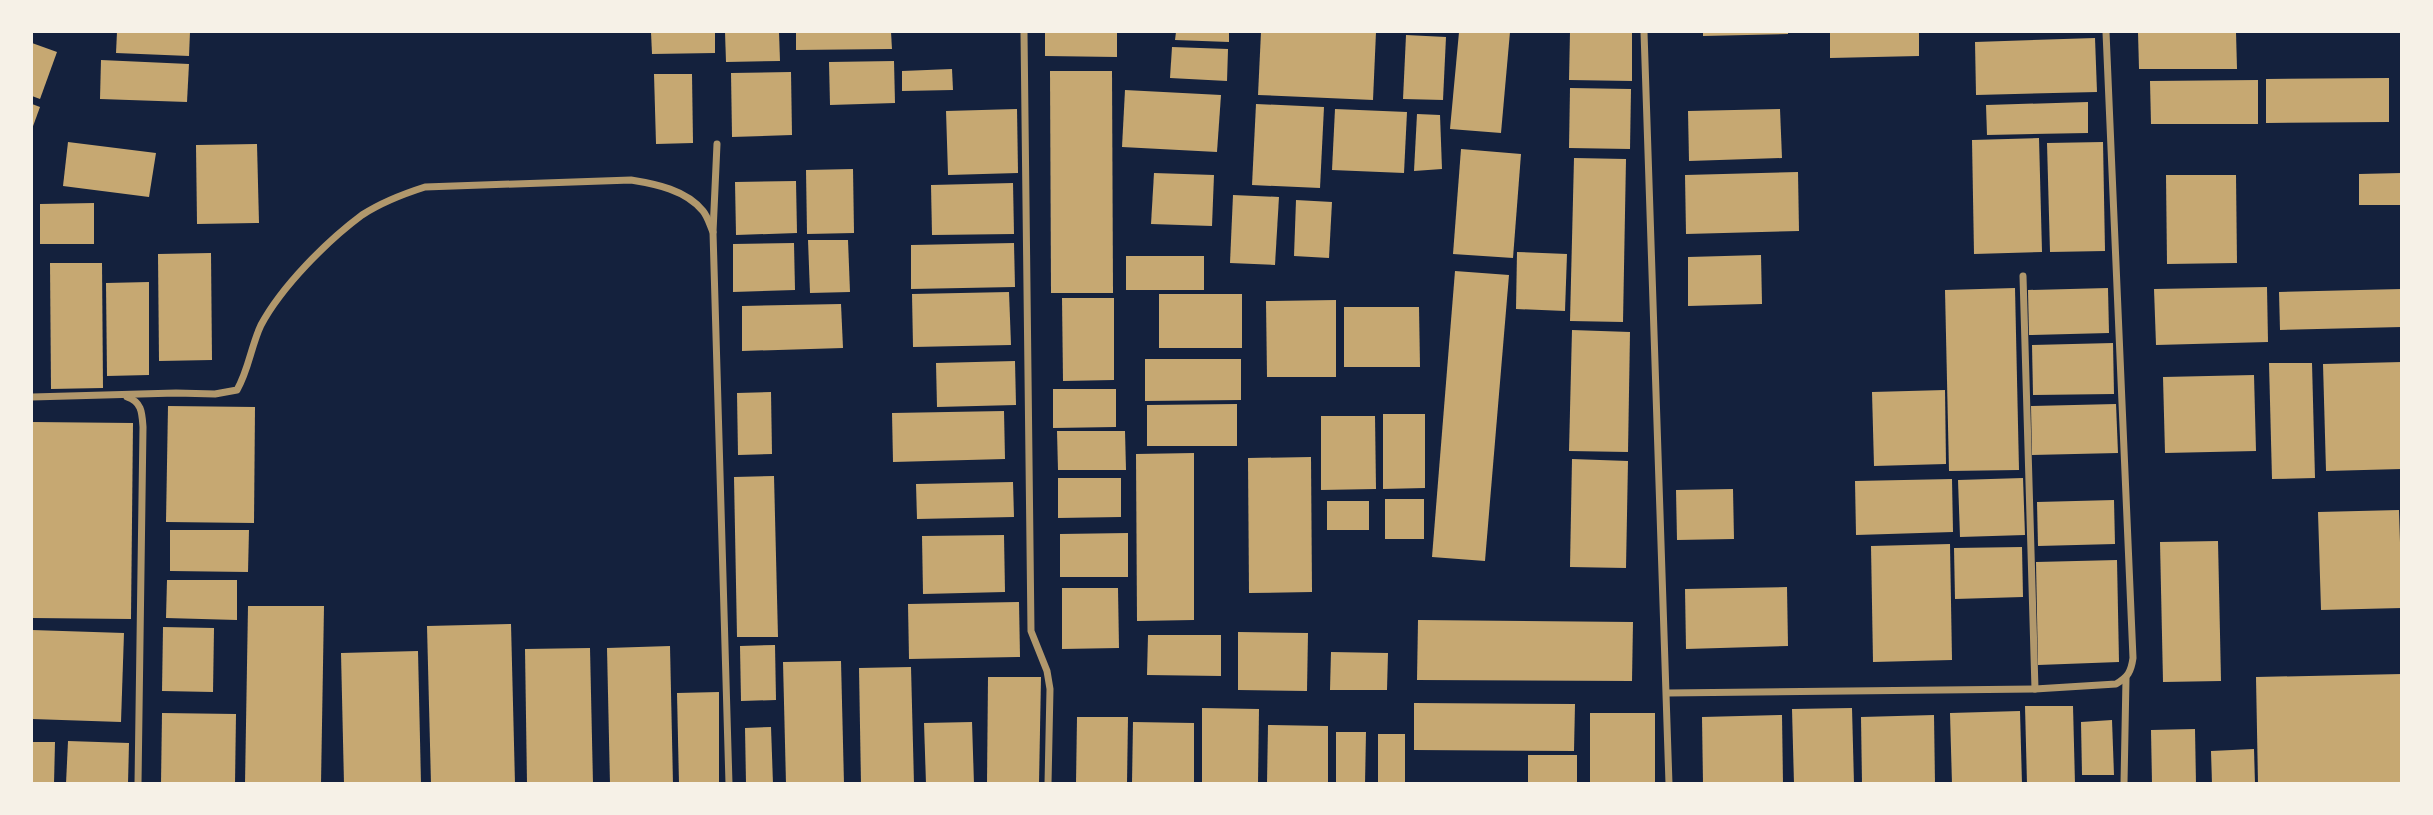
<svg xmlns="http://www.w3.org/2000/svg" width="2433" height="815" font-family="Inter,sans-serif">
<rect width="100%" height="100%" fill="#14213d"/>
<g fill="#c6a872">
<path d="M 117,32 L 190,32 L 189,56 L 116,53 Z"/>
<path d="M 651,32 L 715,32 L 715,53 L 652,54 Z"/>
<path d="M 725,32 L 779,32 L 780,61 L 726,62 Z"/>
<path d="M 796,32 L 891,32 L 892,49 L 796,50 Z"/>
<path d="M 1045,32 L 1117,32 L 1117,57 L 1045,56 Z"/>
<path d="M 1176,32 L 1229,32 L 1229,42 L 1175,40 Z"/>
<path d="M 1261,32 L 1376,32 L 1373,100 L 1258,95 Z"/>
<path d="M 1459,32 L 1510,32 L 1501,133 L 1450,129 Z"/>
<path d="M 1570,32 L 1632,32 L 1632,81 L 1569,80 Z"/>
<path d="M 1703,32 L 1788,32 L 1788,34 L 1703,36 Z"/>
<path d="M 1830,32 L 1919,32 L 1919,56 L 1830,58 Z"/>
<path d="M 2138,32 L 2236,32 L 2237,69 L 2139,69 Z"/>
<path d="M 1406,35 L 1446,37 L 1443,100 L 1403,99 Z"/>
<path d="M 2095,38 L 2097,92 L 1976,95 L 1975,42 Z"/>
<path d="M 32,43 L 57,52 L 40,99 L 32,96 Z"/>
<path d="M 1172,47 L 1228,49 L 1227,81 L 1170,78 Z"/>
<path d="M 101,60 L 189,64 L 187,102 L 100,99 Z"/>
<path d="M 894,61 L 895,103 L 830,105 L 829,62 Z"/>
<path d="M 952,69 L 953,90 L 902,91 L 902,71 Z"/>
<path d="M 1050,71 L 1112,71 L 1113,293 L 1051,293 Z"/>
<path d="M 791,72 L 792,135 L 732,137 L 731,73 Z"/>
<path d="M 654,74 L 692,74 L 693,143 L 656,144 Z"/>
<path d="M 2389,78 L 2389,122 L 2266,123 L 2266,79 Z"/>
<path d="M 2258,80 L 2258,124 L 2151,124 L 2150,81 Z"/>
<path d="M 1570,88 L 1631,89 L 1630,149 L 1569,148 Z"/>
<path d="M 1125,90 L 1221,95 L 1217,152 L 1122,147 Z"/>
<path d="M 2088,102 L 2088,133 L 1987,135 L 1986,105 Z"/>
<path d="M 32,104 L 40,107 L 32,129 Z"/>
<path d="M 1256,104 L 1324,107 L 1320,188 L 1252,185 Z"/>
<path d="M 1017,109 L 1018,173 L 948,175 L 946,111 Z"/>
<path d="M 1335,109 L 1407,112 L 1404,173 L 1332,170 Z"/>
<path d="M 1780,109 L 1782,158 L 1689,161 L 1688,111 Z"/>
<path d="M 1417,114 L 1440,115 L 1442,169 L 1414,171 Z"/>
<path d="M 2039,138 L 2042,252 L 1974,254 L 1972,140 Z"/>
<path d="M 68,142 L 156,153 L 149,197 L 63,186 Z"/>
<path d="M 2103,142 L 2105,251 L 2050,252 L 2047,143 Z"/>
<path d="M 257,144 L 259,223 L 197,224 L 196,145 Z"/>
<path d="M 1461,149 L 1521,154 L 1513,258 L 1453,254 Z"/>
<path d="M 1574,158 L 1626,159 L 1623,322 L 1570,321 Z"/>
<path d="M 853,169 L 854,233 L 807,234 L 806,170 Z"/>
<path d="M 1798,172 L 1799,231 L 1686,234 L 1685,175 Z"/>
<path d="M 1154,173 L 1214,175 L 1212,226 L 1151,224 Z"/>
<path d="M 2402,173 L 2402,205 L 2359,205 L 2359,174 Z"/>
<path d="M 2166,175 L 2236,175 L 2237,263 L 2167,264 Z"/>
<path d="M 796,181 L 797,233 L 736,235 L 735,182 Z"/>
<path d="M 1013,183 L 1014,234 L 932,235 L 931,185 Z"/>
<path d="M 1233,195 L 1279,197 L 1275,265 L 1230,263 Z"/>
<path d="M 1296,200 L 1332,202 L 1329,258 L 1294,256 Z"/>
<path d="M 94,203 L 94,244 L 40,244 L 40,204 Z"/>
<path d="M 808,240 L 848,240 L 850,292 L 810,293 Z"/>
<path d="M 794,243 L 795,290 L 733,292 L 733,244 Z"/>
<path d="M 1014,243 L 1015,287 L 911,289 L 911,245 Z"/>
<path d="M 1517,252 L 1567,254 L 1565,311 L 1516,309 Z"/>
<path d="M 211,253 L 212,360 L 159,361 L 158,254 Z"/>
<path d="M 1761,255 L 1762,304 L 1688,306 L 1688,257 Z"/>
<rect x="1126" y="256" width="78" height="34"/>
<path d="M 50,263 L 102,263 L 103,388 L 51,389 Z"/>
<path d="M 1455,271 L 1509,275 L 1485,561 L 1432,557 Z"/>
<path d="M 149,282 L 149,375 L 107,376 L 106,283 Z"/>
<path d="M 2267,287 L 2268,342 L 2156,345 L 2154,289 Z"/>
<path d="M 2015,288 L 2019,470 L 1949,471 L 1945,290 Z"/>
<path d="M 2108,288 L 2109,333 L 2029,335 L 2028,290 Z"/>
<path d="M 2402,289 L 2402,327 L 2280,330 L 2279,292 Z"/>
<path d="M 1009,292 L 1011,345 L 913,347 L 912,294 Z"/>
<rect x="1159" y="294" width="83" height="54"/>
<path d="M 1062,298 L 1114,298 L 1114,380 L 1063,381 Z"/>
<path d="M 1336,300 L 1336,377 L 1267,377 L 1266,301 Z"/>
<path d="M 841,304 L 843,348 L 742,351 L 742,306 Z"/>
<path d="M 1344,307 L 1419,307 L 1420,367 L 1344,367 Z"/>
<path d="M 1572,330 L 1630,332 L 1628,452 L 1569,451 Z"/>
<path d="M 2113,343 L 2114,394 L 2033,395 L 2032,345 Z"/>
<path d="M 1145,359 L 1241,359 L 1241,400 L 1145,401 Z"/>
<path d="M 1015,361 L 1016,405 L 937,407 L 936,363 Z"/>
<path d="M 2402,362 L 2402,469 L 2326,471 L 2323,364 Z"/>
<path d="M 2269,363 L 2312,363 L 2315,478 L 2272,479 Z"/>
<path d="M 2254,375 L 2256,451 L 2165,453 L 2163,377 Z"/>
<path d="M 1053,389 L 1116,389 L 1116,427 L 1053,428 Z"/>
<path d="M 1945,390 L 1946,464 L 1874,466 L 1872,392 Z"/>
<path d="M 771,392 L 772,454 L 738,455 L 737,393 Z"/>
<path d="M 1237,404 L 1237,446 L 1147,446 L 1147,405 Z"/>
<path d="M 2116,404 L 2118,453 L 2032,455 L 2031,406 Z"/>
<path d="M 168,406 L 255,407 L 254,523 L 166,522 Z"/>
<path d="M 1004,411 L 1005,459 L 893,462 L 892,413 Z"/>
<path d="M 1383,414 L 1425,414 L 1425,488 L 1383,489 Z"/>
<path d="M 1321,416 L 1375,416 L 1376,489 L 1321,490 Z"/>
<path d="M 33,422 L 133,423 L 131,619 L 32,618 Z"/>
<path d="M 1057,431 L 1125,431 L 1126,470 L 1058,470 Z"/>
<path d="M 1194,453 L 1194,620 L 1137,621 L 1136,454 Z"/>
<path d="M 1311,457 L 1312,592 L 1249,593 L 1248,458 Z"/>
<path d="M 1572,459 L 1628,461 L 1626,568 L 1570,567 Z"/>
<path d="M 774,476 L 778,637 L 737,637 L 734,477 Z"/>
<path d="M 1058,478 L 1121,478 L 1121,517 L 1058,518 Z"/>
<path d="M 2023,478 L 2025,535 L 1960,537 L 1958,480 Z"/>
<path d="M 1952,479 L 1953,532 L 1856,535 L 1855,481 Z"/>
<path d="M 1013,482 L 1014,517 L 917,519 L 916,484 Z"/>
<path d="M 1733,489 L 1734,539 L 1677,540 L 1676,490 Z"/>
<rect x="1385" y="499" width="39" height="40"/>
<path d="M 2114,500 L 2115,544 L 2038,546 L 2037,502 Z"/>
<rect x="1327" y="501" width="42" height="29"/>
<path d="M 2399,510 L 2402,608 L 2321,610 L 2318,512 Z"/>
<path d="M 170,530 L 249,530 L 248,572 L 170,571 Z"/>
<path d="M 1128,533 L 1128,577 L 1060,577 L 1060,534 Z"/>
<path d="M 1004,535 L 1005,592 L 923,594 L 922,536 Z"/>
<path d="M 2218,541 L 2221,681 L 2163,682 L 2160,542 Z"/>
<path d="M 1950,544 L 1952,660 L 1873,662 L 1871,546 Z"/>
<path d="M 2022,547 L 2023,597 L 1955,599 L 1954,548 Z"/>
<path d="M 2117,560 L 2119,662 L 2038,665 L 2036,562 Z"/>
<path d="M 167,580 L 237,580 L 237,620 L 166,618 Z"/>
<path d="M 1787,587 L 1788,646 L 1686,649 L 1685,589 Z"/>
<path d="M 1062,588 L 1118,588 L 1119,648 L 1062,649 Z"/>
<path d="M 1019,602 L 1020,657 L 909,659 L 908,604 Z"/>
<path d="M 248,606 L 324,606 L 321,784 L 245,784 Z"/>
<path d="M 1418,620 L 1633,622 L 1632,681 L 1417,680 Z"/>
<path d="M 511,624 L 515,784 L 431,784 L 427,626 Z"/>
<path d="M 163,627 L 214,628 L 213,692 L 162,691 Z"/>
<path d="M 32,630 L 124,633 L 121,722 L 32,719 Z"/>
<path d="M 1238,632 L 1308,633 L 1307,691 L 1238,690 Z"/>
<path d="M 1148,635 L 1221,635 L 1221,676 L 1147,675 Z"/>
<path d="M 775,645 L 776,700 L 741,701 L 740,646 Z"/>
<path d="M 670,646 L 673,784 L 610,784 L 607,648 Z"/>
<path d="M 590,648 L 593,784 L 527,784 L 525,649 Z"/>
<path d="M 418,651 L 421,784 L 344,784 L 341,653 Z"/>
<path d="M 1331,652 L 1388,653 L 1387,690 L 1330,690 Z"/>
<path d="M 841,661 L 844,784 L 786,784 L 783,662 Z"/>
<path d="M 911,667 L 914,784 L 861,784 L 859,668 Z"/>
<path d="M 2402,674 L 2402,784 L 2258,784 L 2256,677 Z"/>
<path d="M 988,677 L 1041,677 L 1039,784 L 987,784 Z"/>
<path d="M 719,692 L 719,784 L 679,784 L 677,693 Z"/>
<path d="M 1414,703 L 1575,704 L 1574,751 L 1414,750 Z"/>
<path d="M 2025,706 L 2073,706 L 2075,784 L 2027,784 Z"/>
<path d="M 1202,708 L 1259,709 L 1258,784 L 1202,784 Z"/>
<path d="M 1852,708 L 1854,784 L 1794,784 L 1792,709 Z"/>
<path d="M 2020,711 L 2022,784 L 1952,784 L 1950,713 Z"/>
<path d="M 162,713 L 236,714 L 235,784 L 161,784 Z"/>
<rect x="1590" y="713" width="65" height="71"/>
<path d="M 1782,715 L 1783,784 L 1703,784 L 1702,717 Z"/>
<path d="M 1934,715 L 1935,784 L 1862,784 L 1861,717 Z"/>
<path d="M 1077,717 L 1128,717 L 1127,784 L 1076,784 Z"/>
<path d="M 2112,720 L 2114,775 L 2082,775 L 2081,722 Z"/>
<path d="M 972,722 L 974,784 L 926,784 L 924,723 Z"/>
<path d="M 1133,722 L 1194,723 L 1194,784 L 1132,784 Z"/>
<path d="M 1268,725 L 1328,726 L 1328,784 L 1267,784 Z"/>
<path d="M 771,727 L 773,784 L 746,784 L 745,728 Z"/>
<path d="M 2195,729 L 2196,784 L 2152,784 L 2151,730 Z"/>
<path d="M 1336,732 L 1366,732 L 1365,784 L 1336,784 Z"/>
<rect x="1378" y="734" width="27" height="50"/>
<path d="M 68,741 L 129,743 L 128,784 L 66,784 Z"/>
<path d="M 32,742 L 55,742 L 54,784 L 32,784 Z"/>
<path d="M 2254,749 L 2255,784 L 2212,784 L 2211,751 Z"/>
<rect x="1528" y="755" width="49" height="29"/>
</g>
<g fill="none" stroke-linecap="round" stroke-linejoin="round">
<g stroke="#b1986c" stroke-width="7">
<path d="M 1024,32 L 1031,631 L 1047,671 L 1050,689 L 1048,784"/>
<path d="M 1644,32 L 1669,784"/>
<path d="M 717,144 L 713,232 L 729,784"/>
<path d="M 2023,276 L 2035,689"/>
<path d="M 32,397 L 176,393 L 215,394 L 237,390 C 249,369 251,346 261,325 C 282,286 327,241 362,215 C 382,202 403,194 425,187 L 631,180 C 656,184 686,190 703,211 C 708,217 710,226 713,232"/>
<path d="M 127,397 C 142,402 142,413 143,427 L 138,784"/>
<path d="M 1668,693 L 2035,689 L 2116,684 C 2128,677 2131,672 2133,658 L 2106,32"/>
<path d="M 2124,784 L 2126,678"/>
</g>
</g>
<rect width="2433" height="815" fill="none" stroke="#f6f1e7" stroke-width="66"/>
</svg>
